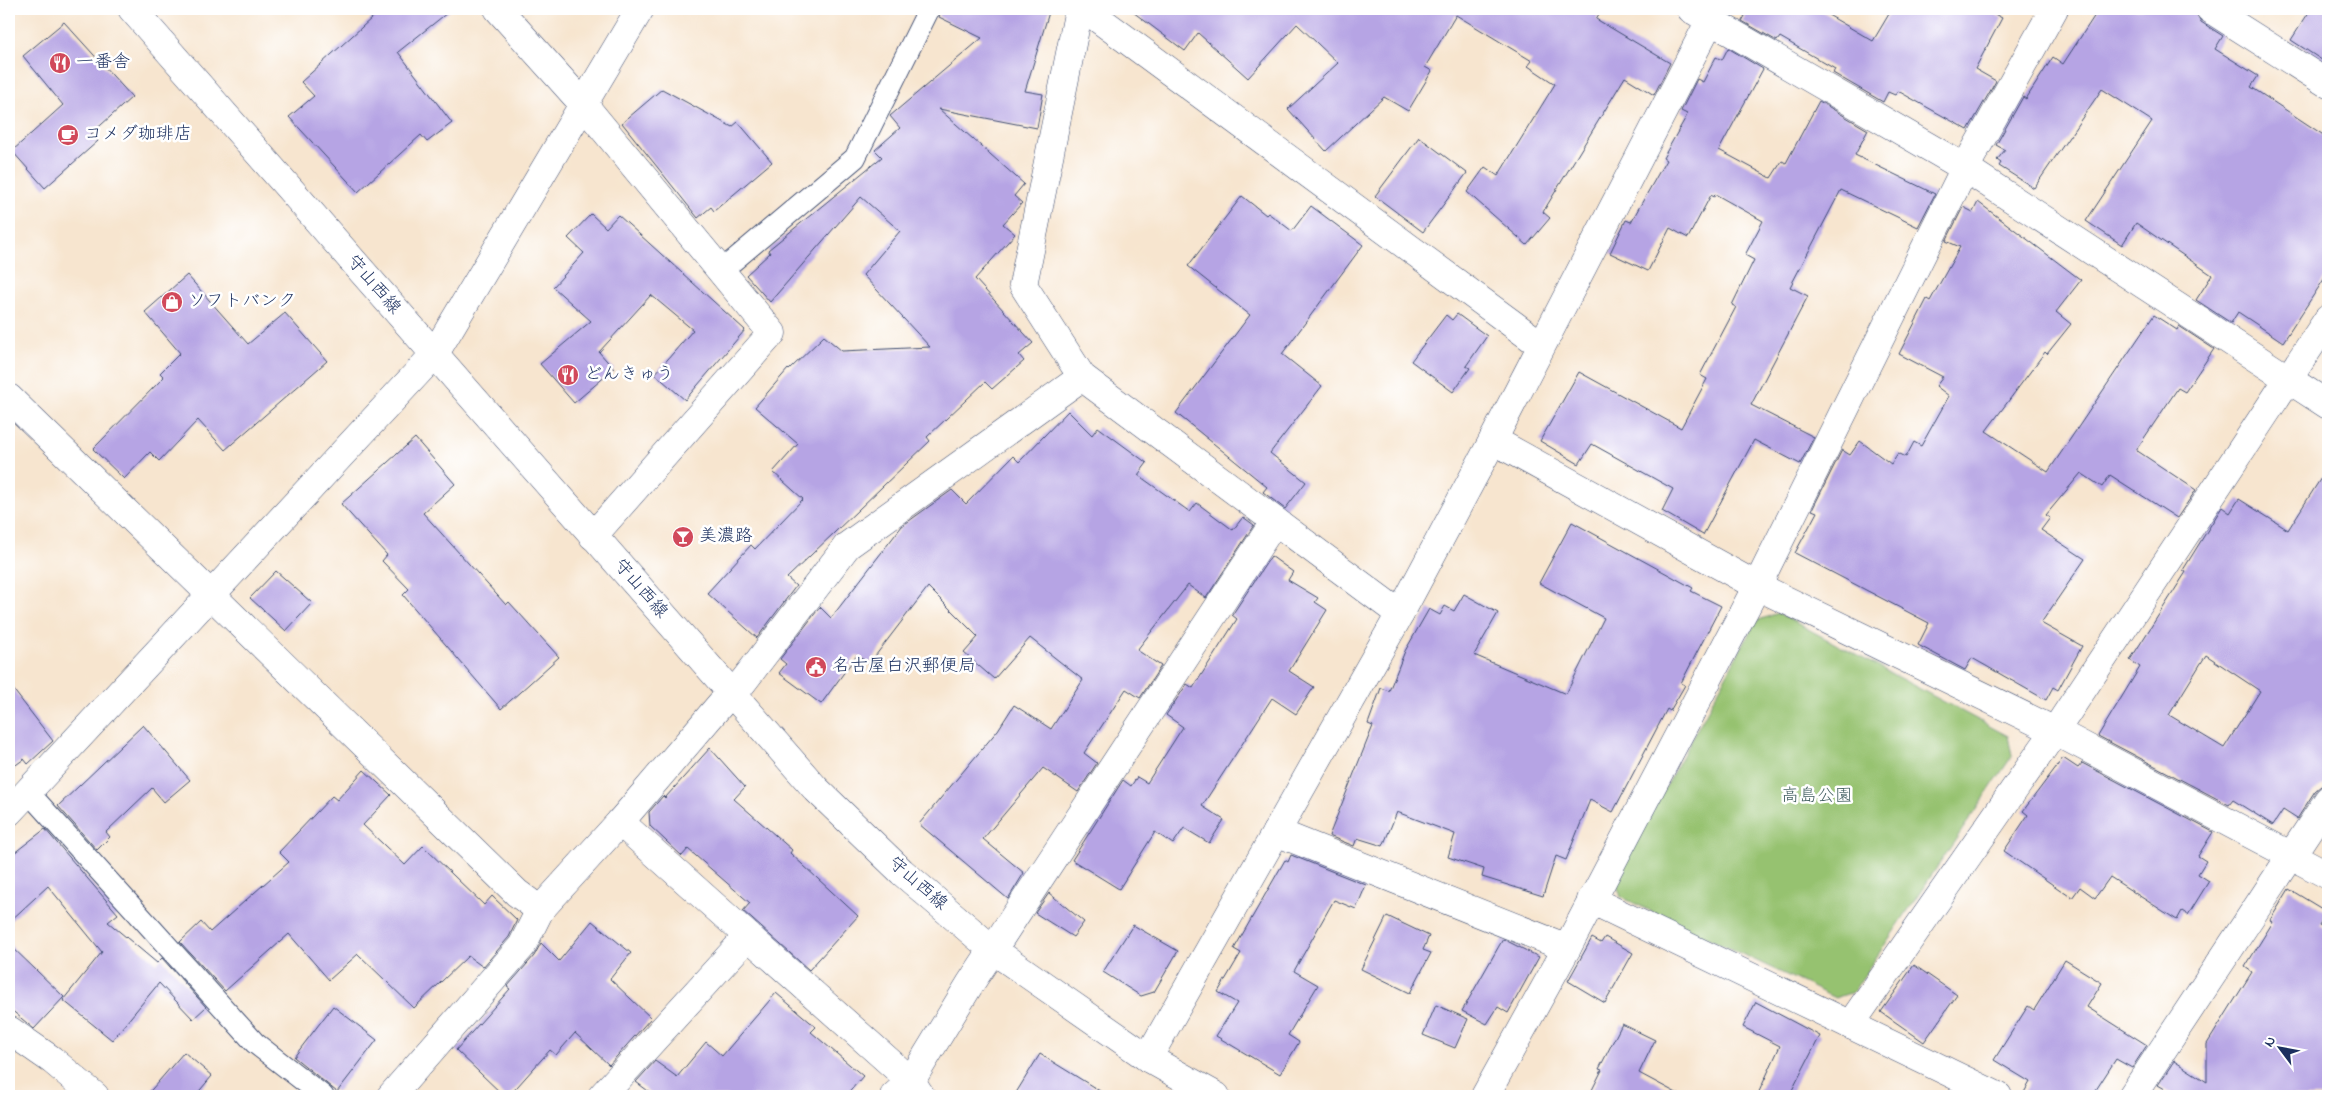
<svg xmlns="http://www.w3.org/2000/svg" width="2337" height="1105" font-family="'Indie Flower','Klee One',sans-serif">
<rect width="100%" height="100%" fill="#fff"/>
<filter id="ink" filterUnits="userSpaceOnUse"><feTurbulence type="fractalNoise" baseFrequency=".02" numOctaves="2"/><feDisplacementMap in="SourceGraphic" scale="10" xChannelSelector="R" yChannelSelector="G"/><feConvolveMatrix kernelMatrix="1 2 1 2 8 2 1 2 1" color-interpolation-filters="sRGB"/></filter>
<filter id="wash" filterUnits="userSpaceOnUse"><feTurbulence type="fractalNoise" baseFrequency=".0096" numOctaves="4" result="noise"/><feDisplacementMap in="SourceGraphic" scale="20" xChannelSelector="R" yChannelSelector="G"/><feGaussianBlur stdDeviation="1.12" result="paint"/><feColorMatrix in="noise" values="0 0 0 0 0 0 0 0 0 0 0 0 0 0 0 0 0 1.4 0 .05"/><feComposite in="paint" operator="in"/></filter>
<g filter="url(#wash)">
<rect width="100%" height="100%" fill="#f7e5cf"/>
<path fill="#96c270" stroke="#587867" d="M 1778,613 L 2008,736 L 2012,756 L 1853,992 L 1835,998 L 1621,897 L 1615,880 L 1756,621 Z"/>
<g id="blocks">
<g fill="#b6a4e4" fill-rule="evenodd">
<path d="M 382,9 L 452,9 L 398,52 L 452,123 L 427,142 L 421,135 L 358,192 L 289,117 L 314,96 L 301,82 Z"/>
<path d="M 941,9 L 1050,9 L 1025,91 L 1043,94 L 1037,128 L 939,109 L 1024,184 L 1014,196 L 1022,203 L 1003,224 L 1015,234 L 975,279 L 1033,343 L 1019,355 L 1024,361 L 992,389 L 985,382 L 927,437 L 930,441 L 787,578 L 796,586 L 757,638 L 707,593 L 751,545 L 755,549 L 803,499 L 773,472 L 798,444 L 755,407 L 788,369 L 789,370 L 824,336 L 842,351 L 930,347 L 863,275 L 900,231 L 861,197 L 770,302 L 746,275 L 770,253 L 768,250 L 882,157 L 875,150 L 900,128 L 890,116 L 982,38 L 939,17 Z"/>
<path d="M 1129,9 L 1602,9 L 1596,19 L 1670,63 L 1654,95 L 1625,77 L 1543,212 L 1550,218 L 1527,245 L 1467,192 L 1485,167 L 1498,176 L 1555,84 L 1528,66 L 1532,61 L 1456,15 L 1425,67 L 1432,71 L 1408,111 L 1384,97 L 1326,151 L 1288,109 L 1338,63 L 1297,24 L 1248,78 L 1198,33 L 1185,51 Z"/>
<path d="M 1733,9 L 1818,9 L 1873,41 L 1892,9 L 1985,9 L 2002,18 L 1975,69 L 1996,81 L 1968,130 L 1898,91 L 1895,95 L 1888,92 L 1883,102 L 1833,73 L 1835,69 L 1780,37 L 1777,41 L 1742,21 L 1745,16 Z"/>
<path d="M 2099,9 L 2194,9 L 2201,22 L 2223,36 L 2215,49 L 2258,76 L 2251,87 L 2328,138 L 2328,273 L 2283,342 L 2238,312 L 2231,323 L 2196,300 L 2212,275 L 2136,223 L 2122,245 L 2086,221 L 2152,121 L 2102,89 L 2034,188 L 1999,166 L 2001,163 L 1997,160 L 2005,150 L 1996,145 L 2023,97 L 2026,99 L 2053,57 L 2063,64 Z"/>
<path d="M 2311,9 L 2328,9 L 2328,64 L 2291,40 Z"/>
<path d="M 64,22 L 132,97 L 91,134 L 98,141 L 45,188 L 12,151 L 63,105 L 23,56 Z"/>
<path d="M 1728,48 L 1763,69 L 1719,150 L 1771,178 L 1782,161 L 1786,163 L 1819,101 L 1868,130 L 1855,155 L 1935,194 L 1918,227 L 1841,190 L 1790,287 L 1808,296 L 1751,405 L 1814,437 L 1800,464 L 1754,440 L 1703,535 L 1662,511 L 1673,489 L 1592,444 L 1579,464 L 1540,441 L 1579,372 L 1681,428 L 1707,379 L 1700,375 L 1736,307 L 1732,305 L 1754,260 L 1745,255 L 1763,221 L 1715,194 L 1714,197 L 1711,195 L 1688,238 L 1670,228 L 1648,271 L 1610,253 L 1626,220 L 1631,222 L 1666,160 L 1663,158 L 1686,117 L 1687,114 L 1681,111 L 1697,79 L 1703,82 L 1716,57 L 1722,60 Z"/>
<path d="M 662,89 L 732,127 L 738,122 L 772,162 L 714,211 L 711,207 L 698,218 L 622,123 Z"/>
<path d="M 1419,137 L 1467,173 L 1423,232 L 1375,196 Z"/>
<path d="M 1242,196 L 1266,215 L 1268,213 L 1292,231 L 1311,206 L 1363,245 L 1282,354 L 1322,386 L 1270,453 L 1306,482 L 1285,509 L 1263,492 L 1267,487 L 1176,413 L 1250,315 L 1188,266 Z"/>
<path d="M 1978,202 L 2081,280 L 2056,312 L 2071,324 L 2047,354 L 2045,352 L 1986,431 L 2048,472 L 2154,315 L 2177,330 L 2179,326 L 2214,349 L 2185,392 L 2178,388 L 2136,450 L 2196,490 L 2177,518 L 2110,475 L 2102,487 L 2081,473 L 2046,515 L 2050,518 L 2041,530 L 2085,559 L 2041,623 L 2082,646 L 2058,690 L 2053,687 L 2046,700 L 1972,658 L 1965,670 L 1918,645 L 1929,623 L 1795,553 L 1817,512 L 1812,510 L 1842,450 L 1850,455 L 1860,441 L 1891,464 L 1898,453 L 1906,457 L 1914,442 L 1921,446 L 1949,396 L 1936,386 L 1943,377 L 1899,354 L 1927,299 L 1930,301 L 1960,247 L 1946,241 L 1963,207 L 1973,212 Z"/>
<path d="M 591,214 L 606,228 L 618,215 L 745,330 L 685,400 L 655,374 L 693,330 L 651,295 L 599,352 L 614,369 L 574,403 L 540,364 L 591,321 L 553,287 L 584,253 L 568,238 Z"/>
<path d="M 187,275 L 248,344 L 285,313 L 327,361 L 225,450 L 198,420 L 159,461 L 150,452 L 124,479 L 93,449 L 164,377 L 160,373 L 180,353 L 145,312 Z"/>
<path d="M 1457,314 L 1487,336 L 1466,366 L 1470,368 L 1453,392 L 1411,361 L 1446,315 L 1452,320 Z"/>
<path d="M 1068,411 L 1092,435 L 1098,427 L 1147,463 L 1138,475 L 1190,512 L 1197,503 L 1233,530 L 1243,517 L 1254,525 L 1206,598 L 1188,585 L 1137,650 L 1161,666 L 1140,698 L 1126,689 L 1084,753 L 1097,763 L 1078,792 L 1043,768 L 983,839 L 1024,873 L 1008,899 L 919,824 L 998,730 L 1014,705 L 1051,729 L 1083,680 L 1030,638 L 994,679 L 964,653 L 978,637 L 928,587 L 869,664 L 857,655 L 821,704 L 779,673 L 786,664 L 780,659 L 820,607 L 831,618 L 902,526 L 952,490 L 966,504 L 1013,456 L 1019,462 Z"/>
<path d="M 415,438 L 455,484 L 423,513 L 506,605 L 509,602 L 559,657 L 501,709 L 403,595 L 409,589 L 382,561 L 387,555 L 341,504 Z"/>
<path d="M 2328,467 L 2328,784 L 2321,786 L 2315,791 L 2297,819 L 2283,810 L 2273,825 L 2233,800 L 2229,805 L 2098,736 L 2140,667 L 2130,660 L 2186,572 L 2183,570 L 2222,507 L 2230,513 L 2239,499 L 2288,530 ZM 2206,655 L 2260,691 L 2224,748 L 2169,715 Z"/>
<path d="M 1572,522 L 1693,588 L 1691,591 L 1721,606 L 1681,683 L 1685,685 L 1670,711 L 1667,709 L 1613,812 L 1590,800 L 1566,860 L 1556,856 L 1543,896 L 1482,877 L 1484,869 L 1448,857 L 1455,834 L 1397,812 L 1383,846 L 1357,838 L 1354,846 L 1329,836 L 1373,726 L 1368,724 L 1381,688 L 1389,691 L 1405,651 L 1429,609 L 1440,615 L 1445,606 L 1454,611 L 1464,594 L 1498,613 L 1474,655 L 1566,694 L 1604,618 L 1539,583 Z"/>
<path d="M 1271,556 L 1293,572 L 1288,580 L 1318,598 L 1315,602 L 1327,610 L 1289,671 L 1314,687 L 1296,714 L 1272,698 L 1202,806 L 1224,820 L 1209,843 L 1184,828 L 1173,844 L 1155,832 L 1119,889 L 1072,860 L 1123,780 L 1131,786 L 1137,777 L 1147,783 L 1183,727 L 1166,715 L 1187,684 L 1193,688 L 1237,619 L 1232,615 Z"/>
<path d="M 276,571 L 312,603 L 286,631 L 250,598 Z"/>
<path d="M 9,684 L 53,741 L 28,764 L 24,759 L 9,770 Z"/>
<path d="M 143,725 L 190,780 L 164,802 L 152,788 L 106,832 L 110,837 L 97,850 L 58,806 Z"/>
<path d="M 710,748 L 745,787 L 734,799 L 792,850 L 790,853 L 858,916 L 809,970 L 743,911 L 750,903 L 688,849 L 682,856 L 650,826 L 649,812 L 663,796 L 665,798 Z"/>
<path d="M 2063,758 L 2078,768 L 2082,763 L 2213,832 L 2198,856 L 2206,861 L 2198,874 L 2209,881 L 2188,915 L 2182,911 L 2177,920 L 2110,877 L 2095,898 L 2080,887 L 2072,898 L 2004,851 L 2028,815 L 2023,811 Z"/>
<path d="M 364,770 L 391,795 L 363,825 L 405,865 L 423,846 L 484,905 L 492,896 L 517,920 L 509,937 L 483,967 L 468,956 L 414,1008 L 358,954 L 329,980 L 289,934 L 225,991 L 180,942 L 201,922 L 210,932 L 289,862 L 279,852 L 332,796 L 337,800 Z"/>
<path d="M 45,829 L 118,914 L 108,922 L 157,963 L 162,958 L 206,1007 L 193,1019 L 159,983 L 112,1040 L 63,1000 L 102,952 L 48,886 L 9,922 L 9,857 Z"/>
<path d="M 1291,855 L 1366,885 L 1356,909 L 1334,900 L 1294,971 L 1318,985 L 1288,1035 L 1299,1042 L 1280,1074 L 1216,1036 L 1237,1003 L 1218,992 L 1241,953 L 1234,949 L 1285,860 L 1288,862 Z"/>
<path d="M 2289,889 L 2327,912 L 2319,925 L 2328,931 L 2328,1096 L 2177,1096 L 2158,1085 L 2174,1061 L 2207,1082 L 2207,1044 L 2252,972 L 2245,967 L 2273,922 L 2270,920 Z"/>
<path d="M 1049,893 L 1084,922 L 1073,937 L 1035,913 Z"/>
<path d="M 1387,916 L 1429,936 L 1423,950 L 1431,953 L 1410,993 L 1361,969 Z"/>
<path d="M 592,921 L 631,953 L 610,979 L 651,1018 L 609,1065 L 575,1033 L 556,1055 L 550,1050 L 509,1096 L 504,1096 L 456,1050 L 510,989 L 507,987 L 534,956 L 541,943 L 559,961 Z"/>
<path d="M 1133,925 L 1178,951 L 1154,992 L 1141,996 L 1103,972 Z"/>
<path d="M 1605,937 L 1633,953 L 1605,1003 L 1568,981 L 1592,938 L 1601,943 Z"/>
<path d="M 1503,939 L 1539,957 L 1508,1013 L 1498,1007 L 1487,1024 L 1462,1011 Z"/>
<path d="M 9,944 L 64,997 L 34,1029 L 9,1008 Z"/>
<path d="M 2065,960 L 2102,983 L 2087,1007 L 2147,1045 L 2132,1068 L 2116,1059 L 2092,1096 L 2022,1096 L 2030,1082 L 1994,1060 L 2028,1006 L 2034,1010 Z"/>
<path d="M 1914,965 L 1957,995 L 1924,1042 L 1881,1012 Z"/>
<path d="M 776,993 L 816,1027 L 811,1032 L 863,1076 L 846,1096 L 655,1096 L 636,1082 L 655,1061 L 677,1077 L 706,1042 L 722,1056 Z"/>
<path d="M 1756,1002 L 1820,1036 L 1789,1096 L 1757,1096 L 1780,1046 L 1743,1027 Z"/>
<path d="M 1436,1005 L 1468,1019 L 1455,1048 L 1423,1035 Z"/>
<path d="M 333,1006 L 377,1040 L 337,1092 L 294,1057 Z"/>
<path d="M 1622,1024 L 1655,1040 L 1639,1073 L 1682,1096 L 1589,1096 L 1602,1070 L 1599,1069 Z"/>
<path d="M 184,1052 L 212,1076 L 195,1096 L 146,1096 Z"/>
<path d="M 1040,1054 L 1108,1096 L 1014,1096 Z"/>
</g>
</g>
</g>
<g filter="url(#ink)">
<use href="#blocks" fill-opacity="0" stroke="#3c4a6f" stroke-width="1"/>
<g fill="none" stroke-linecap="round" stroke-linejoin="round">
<g stroke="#3c4a6f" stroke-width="23">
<g id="service">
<path d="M 721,271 L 855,158 L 929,9"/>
<path d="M 29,793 L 255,1043 L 323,1096"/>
</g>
</g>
<g stroke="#3c4a6f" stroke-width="29">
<g id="minor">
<path d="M 498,9 L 584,105 L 772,333 L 593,536"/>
<path d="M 1079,9 L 1023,285 L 1082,377 L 1400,614"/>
<path d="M 1085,9 L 1541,345"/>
<path d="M 1691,9 L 1965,168 L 2328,405"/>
<path d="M 2210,9 L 2328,84"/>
<path d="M 9,398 L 517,893 L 540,910"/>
<path d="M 1493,440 L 1757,586 L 2055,731 L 2328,875"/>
<path d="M 733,695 L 847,546 L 1082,377"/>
<path d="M 9,812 L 434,355 L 640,9"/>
<path d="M 620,822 L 748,936"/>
<path d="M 1276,832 L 1567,948"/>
<path d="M 1591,900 L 1998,1096"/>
<path d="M 1850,1025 L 2055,731 L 2328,319"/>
<path d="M 9,1030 L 52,1060 L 95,1096"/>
<path d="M 1148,1058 L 1400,614 L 1493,440 L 1716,9"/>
<path d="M 391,1096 L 522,946 L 540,910 L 620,822 L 731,692"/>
<path d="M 602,1096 L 748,936 L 911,1081 L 921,1096"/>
<path d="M 894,1096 L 911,1081 L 970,984 L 1275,521"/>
<path d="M 1485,1096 L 1567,948 L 1757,586 L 1965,168 L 2054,9"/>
<path d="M 2132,1096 L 2328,800"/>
</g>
</g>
<g stroke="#3c4a6f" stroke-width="29">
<path id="secondary" d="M 132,9 L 815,788 L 902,872 L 993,950 L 1148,1058 L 1216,1096"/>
</g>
<use href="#service" stroke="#fff" stroke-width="21"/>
<use href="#minor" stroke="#fff" stroke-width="28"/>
<use href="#secondary" stroke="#fff" stroke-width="28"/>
</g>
</g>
<defs>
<g id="restaurant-disc" transform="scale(1.125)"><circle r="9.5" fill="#d1495b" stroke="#fff"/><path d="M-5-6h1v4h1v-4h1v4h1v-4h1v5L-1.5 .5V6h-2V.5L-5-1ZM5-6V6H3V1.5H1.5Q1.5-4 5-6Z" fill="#fff"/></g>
<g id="cafe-disc" transform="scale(1.125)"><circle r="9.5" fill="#d1495b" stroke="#fff"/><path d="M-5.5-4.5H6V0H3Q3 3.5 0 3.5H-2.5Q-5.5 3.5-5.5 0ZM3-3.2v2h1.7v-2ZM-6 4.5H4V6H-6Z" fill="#fff"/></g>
<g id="shop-disc" transform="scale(1.125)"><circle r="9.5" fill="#d1495b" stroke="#fff"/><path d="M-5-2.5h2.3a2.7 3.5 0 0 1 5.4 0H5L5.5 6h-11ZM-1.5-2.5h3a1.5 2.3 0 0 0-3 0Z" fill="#fff"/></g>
<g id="bar-disc" transform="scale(1.125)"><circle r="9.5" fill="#d1495b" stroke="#fff"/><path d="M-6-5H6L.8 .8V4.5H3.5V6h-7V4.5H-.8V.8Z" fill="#fff"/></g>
<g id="civic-disc" transform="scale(1.125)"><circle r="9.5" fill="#d1495b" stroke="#fff"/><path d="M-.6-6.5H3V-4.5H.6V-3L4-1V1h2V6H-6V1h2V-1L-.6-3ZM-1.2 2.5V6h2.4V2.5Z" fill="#fff"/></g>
</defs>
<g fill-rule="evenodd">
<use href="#restaurant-disc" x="60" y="63"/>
<use href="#cafe-disc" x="68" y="135"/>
<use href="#shop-disc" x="172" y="302"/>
<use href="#restaurant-disc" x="568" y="375"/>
<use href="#bar-disc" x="683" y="537"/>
<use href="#civic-disc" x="816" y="667"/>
</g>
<g text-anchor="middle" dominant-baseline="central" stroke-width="5" stroke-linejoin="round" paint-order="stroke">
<g font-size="18" fill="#1b2f5e" stroke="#fff" text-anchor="start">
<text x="76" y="63">一番舎</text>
<text x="84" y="135">コメダ珈琲店</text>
<text x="188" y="302">ソフトバンク</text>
<text x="584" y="375">どんきゅう</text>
<text x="699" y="537">美濃路</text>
<text x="832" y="667">名古屋白沢郵便局</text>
</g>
<g font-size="18" fill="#1b2f5e" stroke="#fff">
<text transform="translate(373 285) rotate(49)">守山西線</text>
<text transform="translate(640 589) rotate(49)">守山西線</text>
<text transform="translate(917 884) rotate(41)">守山西線</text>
</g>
<g font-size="18" fill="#466264" stroke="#fff">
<text x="1817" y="797">高島公園</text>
</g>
</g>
<rect width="2337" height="1105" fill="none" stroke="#fff" stroke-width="30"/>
<g transform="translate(2280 1048) rotate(302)" stroke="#ffffff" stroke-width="4" paint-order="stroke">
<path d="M0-4L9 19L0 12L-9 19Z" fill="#1b2f5e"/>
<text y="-8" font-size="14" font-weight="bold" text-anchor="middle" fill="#1b2f5e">N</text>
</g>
</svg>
